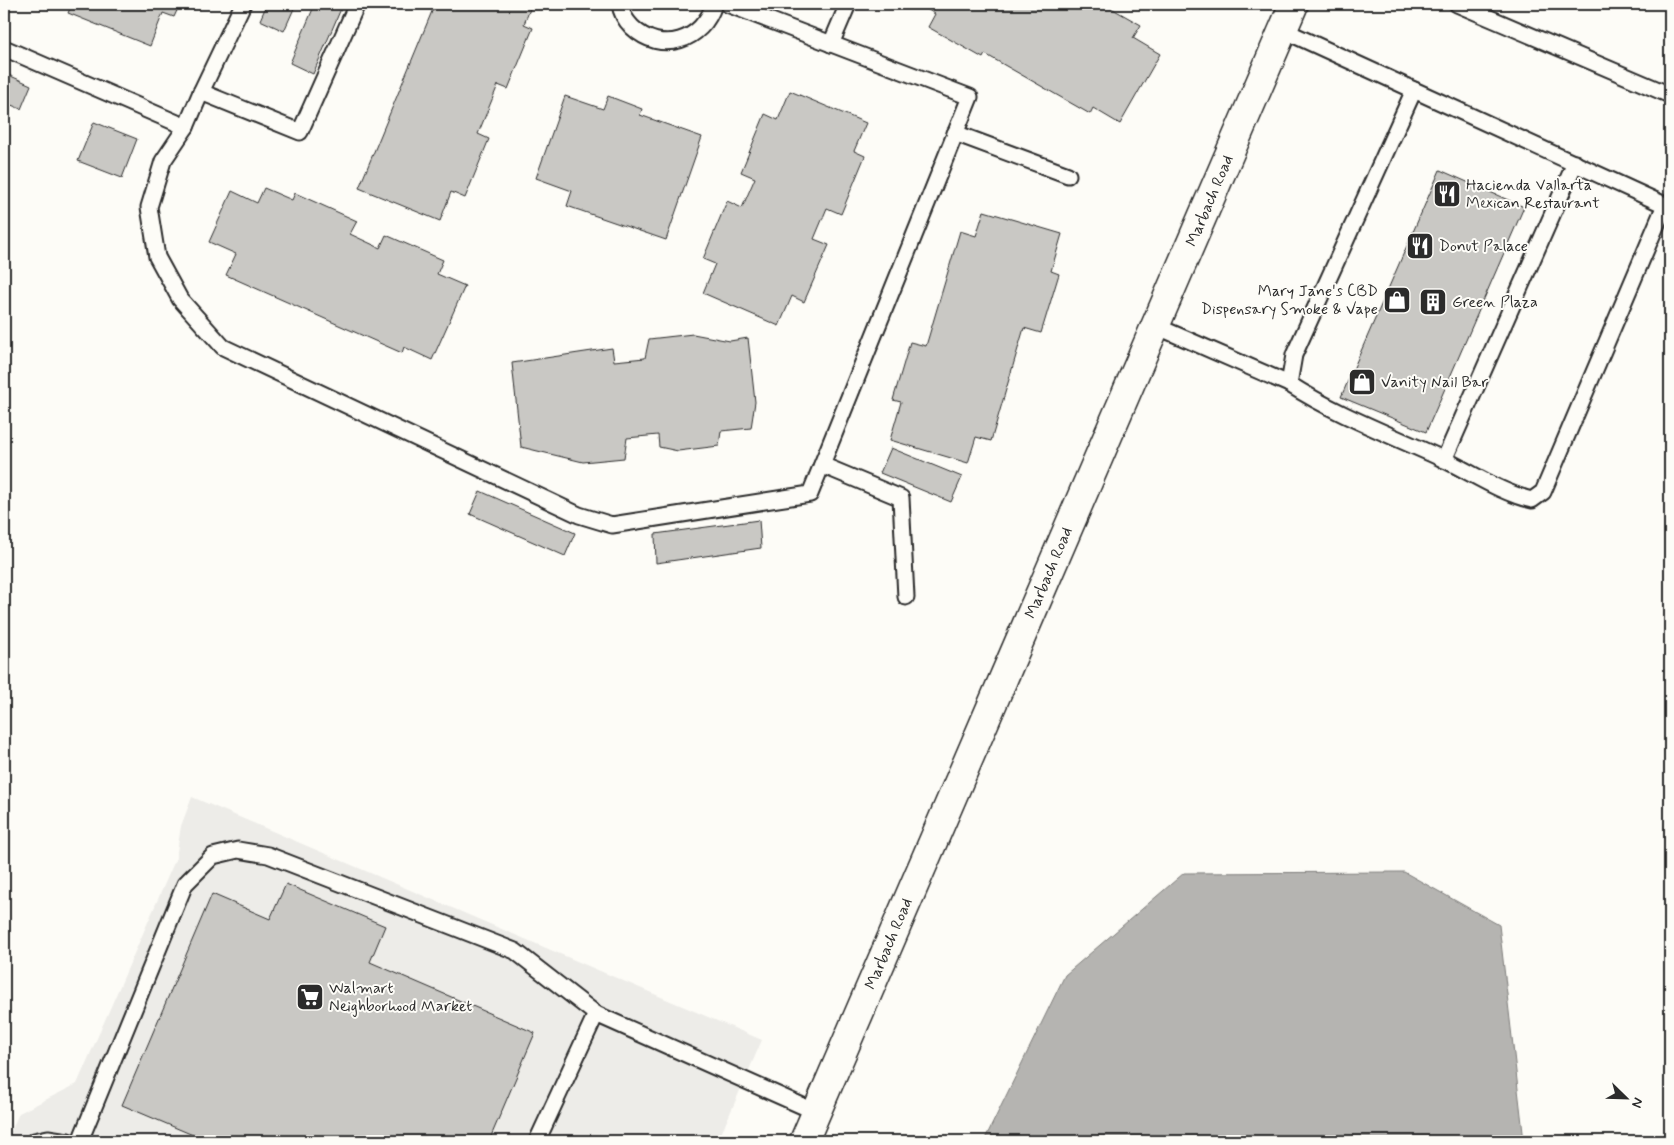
<svg xmlns="http://www.w3.org/2000/svg" width="1674" height="1145" font-family="Mynerve,sans-serif">
<rect width="100%" height="100%" fill="#fdfcf7"/>
<filter id="ink" filterUnits="userSpaceOnUse"><feTurbulence type="fractalNoise" baseFrequency=".02" numOctaves="2"/><feDisplacementMap in="SourceGraphic" scale="10" xChannelSelector="R" yChannelSelector="G"/><feConvolveMatrix kernelMatrix="1 2 1 2 8 2 1 2 1" color-interpolation-filters="sRGB"/></filter>
<g filter="url(#ink)">
<path fill="#edece8" d="M 192,797 L 762,1040 L 718,1141 L 7,1141 L 19,1113 L 77,1084 L 176,858 L 181,826 Z"/>
<path fill="#b5b4b1" stroke="#7e7d7b" d="M 1404,872 L 1499,925 L 1524,1141 L 984,1141 L 1065,975 L 1184,873 Z"/>
<g fill="#c9c8c4" stroke="#2b2b2b">
<path d="M 72,4 L 180,4 L 174,17 L 163,13 L 150,46 L 68,13 Z"/>
<path d="M 267,4 L 296,4 L 284,31 L 260,20 Z"/>
<path d="M 315,4 L 343,4 L 313,74 L 290,63 Z"/>
<path d="M 435,4 L 532,4 L 524,24 L 533,28 L 508,89 L 498,85 L 478,134 L 489,139 L 465,198 L 451,192 L 440,221 L 359,188 Z"/>
<path d="M 918,4 L 1077,4 L 1080,6 L 1081,4 L 1104,4 L 1141,25 L 1133,38 L 1160,54 L 1120,124 L 1093,108 L 1090,114 L 985,54 L 983,58 L 928,27 L 935,14 Z"/>
<path d="M 4,73 L 31,85 L 21,109 L 4,102 Z"/>
<path d="M 790,91 L 866,123 L 854,151 L 865,156 L 841,214 L 827,208 L 814,239 L 829,245 L 804,302 L 792,296 L 779,326 L 703,293 L 715,264 L 703,259 L 727,201 L 742,208 L 755,178 L 741,172 L 765,114 L 778,120 Z"/>
<path d="M 565,96 L 603,109 L 608,96 L 642,109 L 640,115 L 702,137 L 666,240 L 567,206 L 572,191 L 536,178 Z"/>
<path d="M 94,122 L 137,139 L 122,178 L 78,161 Z"/>
<path d="M 1440,170 L 1524,207 L 1426,432 L 1341,397 Z"/>
<path d="M 264,188 L 292,200 L 295,193 L 357,221 L 350,234 L 380,248 L 386,235 L 443,260 L 437,274 L 465,286 L 432,360 L 404,347 L 402,353 L 226,275 L 236,254 L 209,242 L 232,191 L 257,203 Z"/>
<path d="M 984,211 L 1062,234 L 1051,271 L 1059,274 L 1041,333 L 1024,328 L 991,441 L 976,437 L 968,463 L 890,440 L 901,402 L 893,400 L 910,342 L 926,346 L 960,231 L 976,236 Z"/>
<path d="M 693,334 L 730,341 L 748,338 L 755,402 L 751,428 L 721,431 L 719,446 L 678,451 L 659,447 L 658,435 L 627,438 L 624,458 L 583,462 L 521,447 L 512,363 L 612,348 L 614,361 L 645,358 L 649,339 Z"/>
<path d="M 891,448 L 962,477 L 951,502 L 880,473 Z"/>
<path d="M 480,491 L 575,533 L 565,556 L 470,514 Z"/>
<path d="M 759,520 L 761,548 L 656,563 L 655,534 Z"/>
<path d="M 286,884 L 385,926 L 370,962 L 535,1033 L 489,1141 L 207,1141 L 122,1105 L 212,894 L 270,919 Z"/>
</g>
<g fill="none" stroke-linecap="round" stroke-linejoin="round">
<g stroke="#2b2b2b" stroke-width="19">
<g id="service">
<path d="M 620,4 C 621,12 626,21 632,27 C 661,55 703,41 714,4"/>
<path d="M 1457,4 L 1670,95"/>
<path d="M 831,44 L 848,4"/>
<path d="M 4,48 L 186,127 L 163,161 L 149,207 L 157,257 L 180,299 L 223,347 L 579,515 L 612,525 L 810,494 L 970,97 L 727,4"/>
<path d="M 201,92 L 243,4"/>
<path d="M 186,127 L 201,92 L 300,132 L 357,4"/>
<path d="M 955,133 L 1068,175"/>
<path d="M 1156,326 L 1289,384 L 1294,355 L 1414,90 L 1283,30"/>
<path d="M 1289,384 C 1337,415 1391,435 1443,459 C 1472,473 1501,493 1532,500 L 1543,492 L 1665,205 L 1414,90"/>
<path d="M 1444,460 L 1575,163"/>
<path d="M 822,465 L 901,498 L 906,597"/>
<path d="M 34,1141 L 48,1138 L 68,1141"/>
<path d="M 80,1141 L 185,884 L 213,856 L 238,850 L 268,855 L 515,951 L 596,1014"/>
<path d="M 537,1141 L 596,1014 L 816,1112"/>
</g>
</g>
<g stroke="#2b2b2b" stroke-width="31">
<path id="secondary" d="M 804,1141 L 1294,4"/>
</g>
<use href="#service" stroke="#fdfcf7" stroke-width="15"/>
<use href="#secondary" stroke="#fdfcf7" stroke-width="28"/>
</g>
</g>
<defs>
<g id="restaurant-square" transform="scale(1.4375)"><rect x="-9" y="-9" width="18" height="18" rx="4" fill="#2b2b2b" stroke="#fdfcf7"/><path d="M-5-6h1v4h1v-4h1v4h1v-4h1v5L-1.5 .5V6h-2V.5L-5-1ZM5-6V6H3V1.5H1.5Q1.5-4 5-6Z" fill="#fff"/></g>
<g id="shop-square" transform="scale(1.4375)"><rect x="-9" y="-9" width="18" height="18" rx="4" fill="#2b2b2b" stroke="#fdfcf7"/><path d="M-5-2.5h2.3a2.7 3.5 0 0 1 5.4 0H5L5.5 6h-11ZM-1.5-2.5h3a1.5 2.3 0 0 0-3 0Z" fill="#fff"/></g>
<g id="building-square" transform="scale(1.4375)"><rect x="-9" y="-9" width="18" height="18" rx="4" fill="#2b2b2b" stroke="#fdfcf7"/><path d="M-4-6H4V6H1V3H-1V6H-4ZM-2.5-4.3h1.7v1.8h-1.7ZM.8-4.3h1.7v1.8H.8ZM-2.5-1h1.7V.8h-1.7ZM.8-1h1.7V.8H.8Z" fill="#fff"/></g>
<g id="supermarket-square" transform="scale(1.4375)"><rect x="-9" y="-9" width="18" height="18" rx="4" fill="#2b2b2b" stroke="#fdfcf7"/><path d="M-6-5.5h2.5l.6 2H6L4.5 2H-2.5L-4.4-4H-6ZM-1.5 3.2a1.3 1.3 0 1 0 .1 0ZM3 3.2a1.3 1.3 0 1 0 .1 0Z" fill="#fff"/></g>
</defs>
<g fill-rule="evenodd">
<use href="#restaurant-square" x="1447" y="194"/>
<use href="#restaurant-square" x="1420" y="246"/>
<use href="#shop-square" x="1397" y="300"/>
<use href="#building-square" x="1433" y="302"/>
<use href="#shop-square" x="1362" y="382"/>
<use href="#supermarket-square" x="310" y="997"/>
</g>
<g text-anchor="middle" dominant-baseline="central" stroke-width="4" stroke-linejoin="round" paint-order="stroke">
<g font-size="16" fill="#2b2b2b" stroke="#fdfcf7" text-anchor="start">
<text x="1466" y="185">Hacienda Vallarta<tspan x="1466" dy="18">Mexican Restaurant</tspan></text>
<text x="1439" y="246">Donut Palace</text>
<text x="1378" y="291" text-anchor="end">Mary Jane's CBD<tspan x="1378" dy="18">Dispensary Smoke &amp; Vape</tspan></text>
<text x="1452" y="302">Green Plaza</text>
<text x="1381" y="382">Vanity Nail Bar</text>
<text x="329" y="988">Walmart<tspan x="329" dy="18">Neighborhood Market</tspan></text>
</g>
<g font-size="16" fill="#2b2b2b" stroke="#fdfcf7">
<text transform="translate(1210 201) rotate(-67)">Marbach Road</text>
<text transform="translate(1049 573) rotate(-67)">Marbach Road</text>
<text transform="translate(889 944) rotate(-67)">Marbach Road</text>
</g>
</g>
<rect width="1674" height="1145" fill="none" stroke="#fdfcf7" stroke-width="20"/>
<rect x="10" y="10" width="1654" height="1125" fill="none" stroke="#2b2b2b" stroke-width="2" filter="url(#ink)"/>
<g transform="translate(1626 1098) rotate(113)" stroke="#fdfcf7" stroke-width="4" paint-order="stroke">
<path d="M0-4L9 19L0 12L-9 19Z" fill="#2b2b2b"/>
<text y="-8" font-size="14" font-weight="bold" text-anchor="middle" fill="#2b2b2b">N</text>
</g>
</svg>
